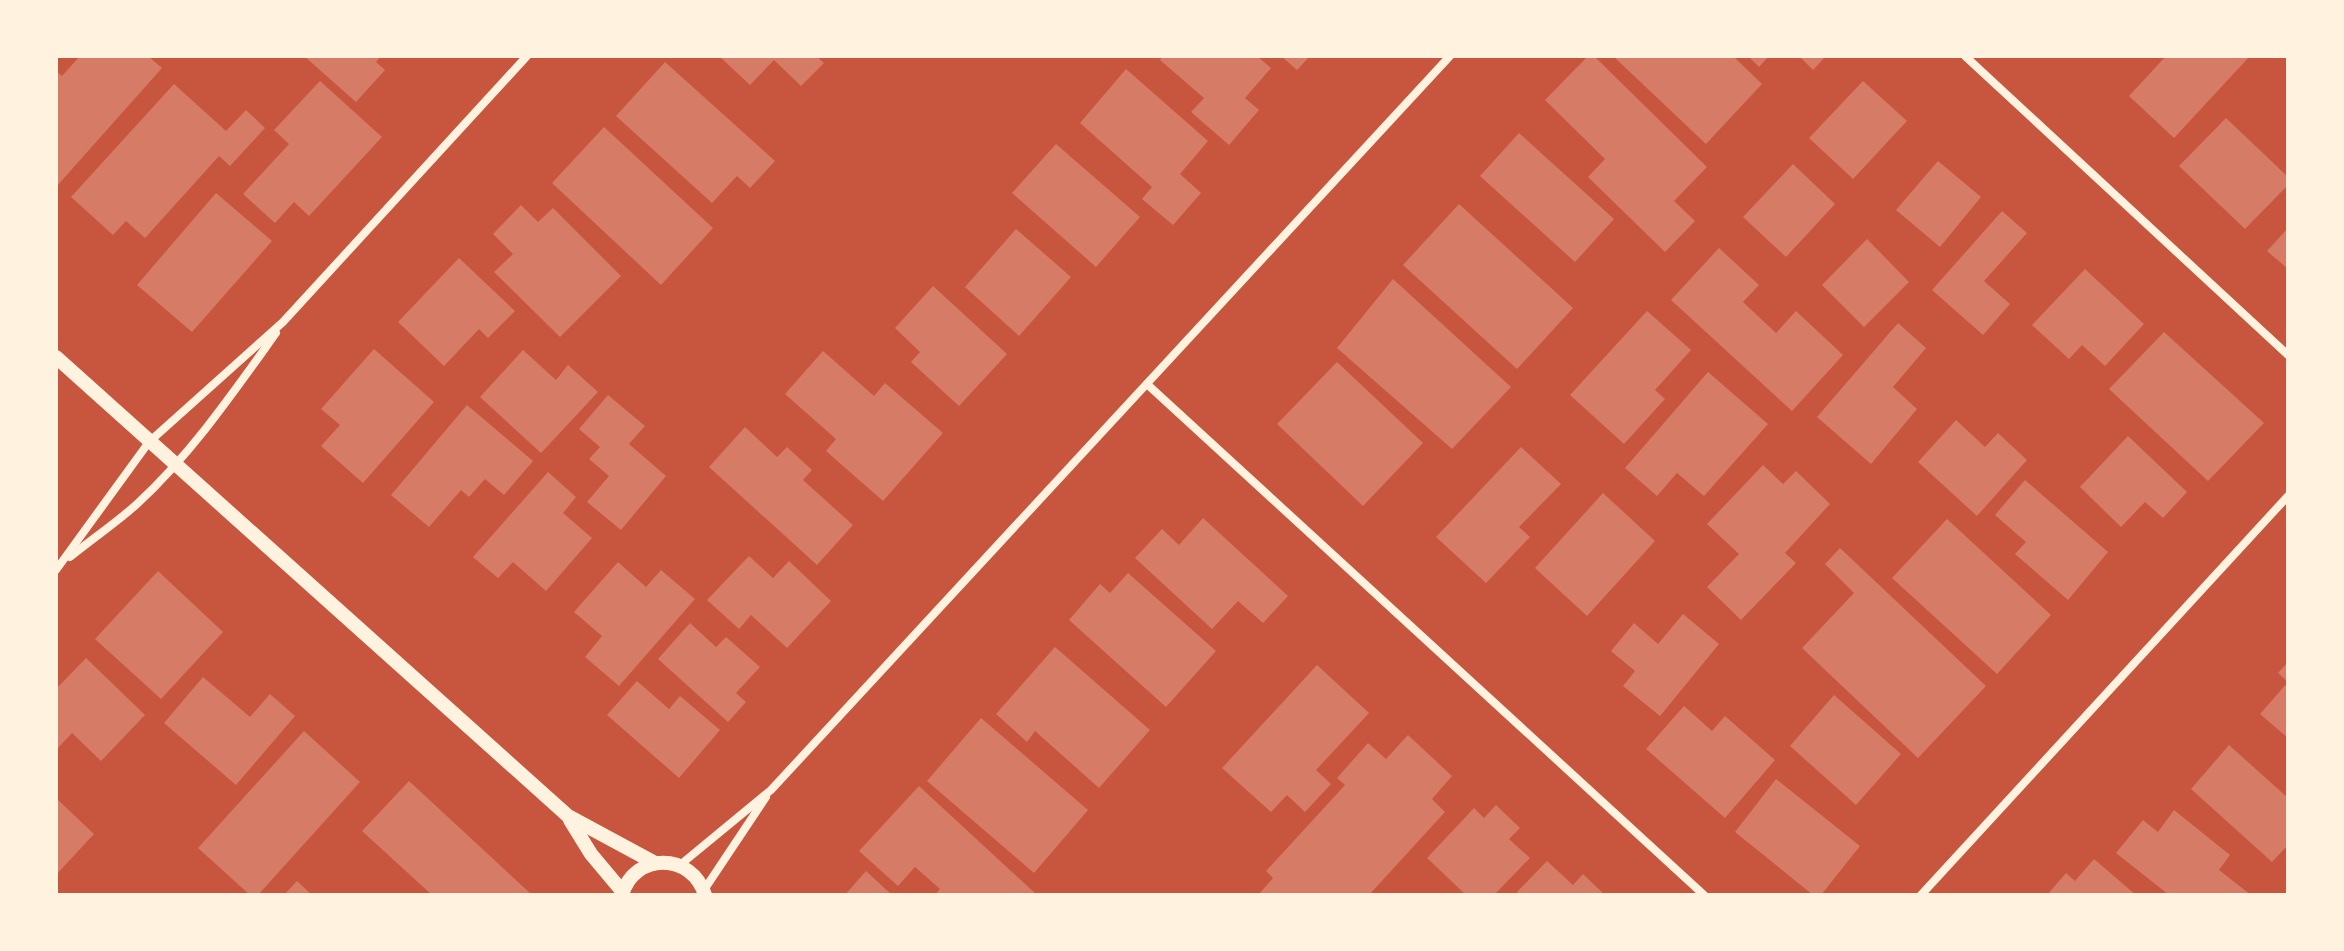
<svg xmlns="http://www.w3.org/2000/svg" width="2344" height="951" font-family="'Space Grotesk',sans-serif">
<rect width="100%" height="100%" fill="#c8553d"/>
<g fill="#d67c66">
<path d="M 80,56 L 148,56 L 162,68 L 56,187 L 56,71 L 62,76 Z"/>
<path d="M 304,56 L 381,56 L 376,62 L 385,70 L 356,102 Z"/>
<path d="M 719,56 L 816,56 L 824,63 L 801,86 L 774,60 L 750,85 Z"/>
<path d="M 1163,56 L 1257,56 L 1271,68 L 1245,98 L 1259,110 L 1229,145 L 1191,112 L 1204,98 L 1160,60 Z"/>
<path d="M 1281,56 L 1310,56 L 1297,70 Z"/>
<path d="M 1588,56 L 1594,56 L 1707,167 L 1674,201 L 1695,221 L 1665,252 L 1588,177 L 1605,159 L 1545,100 Z"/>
<path d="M 1613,56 L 1733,56 L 1762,84 L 1706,144 Z"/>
<path d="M 1748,56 L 1769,56 L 1759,67 Z"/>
<path d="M 1799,56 L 1826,56 L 1813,70 Z"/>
<path d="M 2166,56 L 2250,56 L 2174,138 L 2129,96 Z"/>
<path d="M 665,62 L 775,161 L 750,188 L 737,176 L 712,203 L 616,116 Z"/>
<path d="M 1126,69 L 1208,141 L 1180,174 L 1201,193 L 1173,225 L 1142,199 L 1152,187 L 1080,123 Z"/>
<path d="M 320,81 L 382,137 L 309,216 L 294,202 L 275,223 L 243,194 L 289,144 L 274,130 Z"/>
<path d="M 1863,81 L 1907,121 L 1853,179 L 1809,138 Z"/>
<path d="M 174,84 L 226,131 L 246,110 L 265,128 L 230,166 L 219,156 L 145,238 L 126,221 L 113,235 L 71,197 Z"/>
<path d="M 2226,118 L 2288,177 L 2288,185 L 2245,229 L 2179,166 Z"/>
<path d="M 604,127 L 713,228 L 661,285 L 552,183 Z"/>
<path d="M 1519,133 L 1614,219 L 1575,262 L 1480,176 Z"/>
<path d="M 1056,144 L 1140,217 L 1096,267 L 1012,193 Z"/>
<path d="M 1938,161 L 1981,197 L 1940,247 L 1896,210 Z"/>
<path d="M 1793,164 L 1835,204 L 1786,257 L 1743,217 Z"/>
<path d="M 216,193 L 272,241 L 192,332 L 137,285 Z"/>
<path d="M 1459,204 L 1573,308 L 1517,369 L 1403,265 Z"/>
<path d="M 521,205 L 538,222 L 553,208 L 621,276 L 560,337 L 494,272 L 513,254 L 493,234 Z"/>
<path d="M 2002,211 L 2027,233 L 1984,281 L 2010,304 L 1983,335 L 1932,290 Z"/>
<path d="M 2288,228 L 2288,269 L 2267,251 Z"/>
<path d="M 1016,229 L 1071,277 L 1019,336 L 965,287 Z"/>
<path d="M 1867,239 L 1909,282 L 1864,327 L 1822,285 Z"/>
<path d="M 1719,248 L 1759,285 L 1743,302 L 1776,333 L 1796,311 L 1843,355 L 1792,411 L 1671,300 Z"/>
<path d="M 459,258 L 515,311 L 488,338 L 479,329 L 444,366 L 398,322 Z"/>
<path d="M 2085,269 L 2144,324 L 2105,366 L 2082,345 L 2069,359 L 2032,325 Z"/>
<path d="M 1393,279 L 1511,387 L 1452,449 L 1337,348 Z"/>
<path d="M 933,286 L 1007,354 L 959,406 L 911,362 L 920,352 L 895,328 Z"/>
<path d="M 1647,311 L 1691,350 L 1655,390 L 1665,399 L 1624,444 L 1570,395 Z"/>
<path d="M 1898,323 L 1926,348 L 1893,387 L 1917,409 L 1871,464 L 1817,417 Z"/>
<path d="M 2164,332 L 2264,423 L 2208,481 L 2109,389 Z"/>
<path d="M 374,349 L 434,402 L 363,483 L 321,446 L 340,425 L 321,409 Z"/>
<path d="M 523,350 L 556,380 L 568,365 L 598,392 L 541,453 L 480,397 Z"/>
<path d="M 823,351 L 874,396 L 885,383 L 943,433 L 883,501 L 826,451 L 836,439 L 785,394 Z"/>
<path d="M 1337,362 L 1423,443 L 1363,506 L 1277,424 Z"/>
<path d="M 1708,372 L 1768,424 L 1704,496 L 1677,473 L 1657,496 L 1625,468 Z"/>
<path d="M 608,395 L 645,426 L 629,444 L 666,476 L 621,530 L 587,502 L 609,476 L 589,459 L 600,447 L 579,429 Z"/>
<path d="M 467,405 L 533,461 L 504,495 L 485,479 L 469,497 L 461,490 L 429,527 L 391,495 Z"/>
<path d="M 1956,420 L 1985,447 L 1998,433 L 2027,460 L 1977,516 L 1918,462 Z"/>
<path d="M 745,427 L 777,457 L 787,447 L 812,470 L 803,480 L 853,525 L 817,565 L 709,467 Z"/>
<path d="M 2128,436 L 2187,492 L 2163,518 L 2145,502 L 2121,527 L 2080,487 Z"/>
<path d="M 1521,447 L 1561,484 L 1519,527 L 1530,537 L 1486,583 L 1436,537 Z"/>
<path d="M 1763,465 L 1783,484 L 1796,471 L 1830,504 L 1785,553 L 1796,563 L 1741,620 L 1707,587 L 1739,554 L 1707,524 Z"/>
<path d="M 548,472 L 576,497 L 563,513 L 592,538 L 546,591 L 513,562 L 498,578 L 473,557 Z"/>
<path d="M 2025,480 L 2108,552 L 2068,600 L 2015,554 L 2026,542 L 1995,515 Z"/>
<path d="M 1603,493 L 1655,541 L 1587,616 L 1535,568 Z"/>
<path d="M 1203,518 L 1288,596 L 1263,623 L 1238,601 L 1212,629 L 1135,558 L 1162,529 L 1179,545 Z"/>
<path d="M 1947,519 L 2051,615 L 1997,674 L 1892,578 Z"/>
<path d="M 1840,548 L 1986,686 L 1918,758 L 1802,648 L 1854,593 L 1825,564 Z"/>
<path d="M 749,556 L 773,578 L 789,561 L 831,601 L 787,648 L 751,615 L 739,629 L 707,600 Z"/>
<path d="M 618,562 L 646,587 L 661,570 L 695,599 L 619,686 L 585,657 L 602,636 L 574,612 Z"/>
<path d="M 158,571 L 223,632 L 161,699 L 95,639 Z"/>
<path d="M 1128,573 L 1216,651 L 1166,707 L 1069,620 L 1100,584 L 1110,593 Z"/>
<path d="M 1683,614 L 1719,644 L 1660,716 L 1623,686 L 1635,671 L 1611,651 L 1634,623 L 1658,644 Z"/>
<path d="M 690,623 L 716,647 L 726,637 L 760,667 L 736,693 L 746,702 L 728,722 L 658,659 Z"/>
<path d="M 1055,647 L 1150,730 L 1099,788 L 1035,731 L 1027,742 L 996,714 Z"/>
<path d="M 86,658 L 145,715 L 101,761 L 72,733 L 56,750 L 56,689 Z"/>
<path d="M 2288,662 L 2288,682 L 2278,673 Z"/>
<path d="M 1317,665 L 1369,713 L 1316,770 L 1331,784 L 1305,812 L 1287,795 L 1271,812 L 1222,768 Z"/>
<path d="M 203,677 L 250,717 L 270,694 L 295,716 L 236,785 L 164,723 Z"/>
<path d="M 637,681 L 669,709 L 680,696 L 720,730 L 679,778 L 607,715 Z"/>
<path d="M 2288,682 L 2288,738 L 2260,714 Z"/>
<path d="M 1834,695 L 1901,754 L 1856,805 L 1790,746 Z"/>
<path d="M 1684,706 L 1712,731 L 1725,716 L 1775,760 L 1725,818 L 1646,749 Z"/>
<path d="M 981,718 L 1088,810 L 1034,873 L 927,781 Z"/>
<path d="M 304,731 L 360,782 L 258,895 L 250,895 L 198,848 Z"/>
<path d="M 1408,735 L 1452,776 L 1432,799 L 1445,812 L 1369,895 L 1258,895 L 1273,878 L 1266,871 L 1345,785 L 1337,778 L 1368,743 L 1386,759 Z"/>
<path d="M 2229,745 L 2288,798 L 2288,845 L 2272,862 L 2191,789 Z"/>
<path d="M 1776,779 L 1860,846 L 1821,895 L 1813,895 L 1735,832 Z"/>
<path d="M 409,781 L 532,895 L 432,895 L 362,831 Z"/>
<path d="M 919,786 L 1037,895 L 935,895 L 940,889 L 915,867 L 898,886 L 859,851 Z"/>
<path d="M 56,798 L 94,834 L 56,875 Z"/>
<path d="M 1496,805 L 1520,828 L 1509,839 L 1530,858 L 1494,895 L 1466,895 L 1427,858 L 1474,808 L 1484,818 Z"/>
<path d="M 2174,810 L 2230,855 L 2219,870 L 2251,895 L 2169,895 L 2116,853 L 2143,820 L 2158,832 Z"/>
<path d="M 2094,859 L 2136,895 L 2047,895 L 2066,873 L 2075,881 Z"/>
<path d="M 1547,861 L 1573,885 L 1583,874 L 1605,895 L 1522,895 L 1517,892 Z"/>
<path d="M 866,871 L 892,895 L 845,895 Z"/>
<path d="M 297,881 L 312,895 L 284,895 Z"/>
</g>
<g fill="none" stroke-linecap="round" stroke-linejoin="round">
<g stroke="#fff3e0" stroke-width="8">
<path d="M 1965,56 L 2288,355"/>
<path d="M 1148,385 L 1704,895"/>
<path d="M 70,557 C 92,539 116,523 137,504 C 191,454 233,393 276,333"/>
<path d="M 56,570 L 149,442 L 283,322 L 527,56"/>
<path d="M 680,865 L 771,790 L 1450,56"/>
<path d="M 704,890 L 766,797"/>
<path d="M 1921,895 L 2288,496"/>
</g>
<g stroke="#fff3e0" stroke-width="14">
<path d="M 56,357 L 568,816 L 655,863"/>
<path d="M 570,820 L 591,854 L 622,891"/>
<path d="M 622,895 C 634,852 692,852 705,895"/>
</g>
</g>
<rect width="2344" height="951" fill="none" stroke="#fff3e0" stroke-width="116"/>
</svg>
